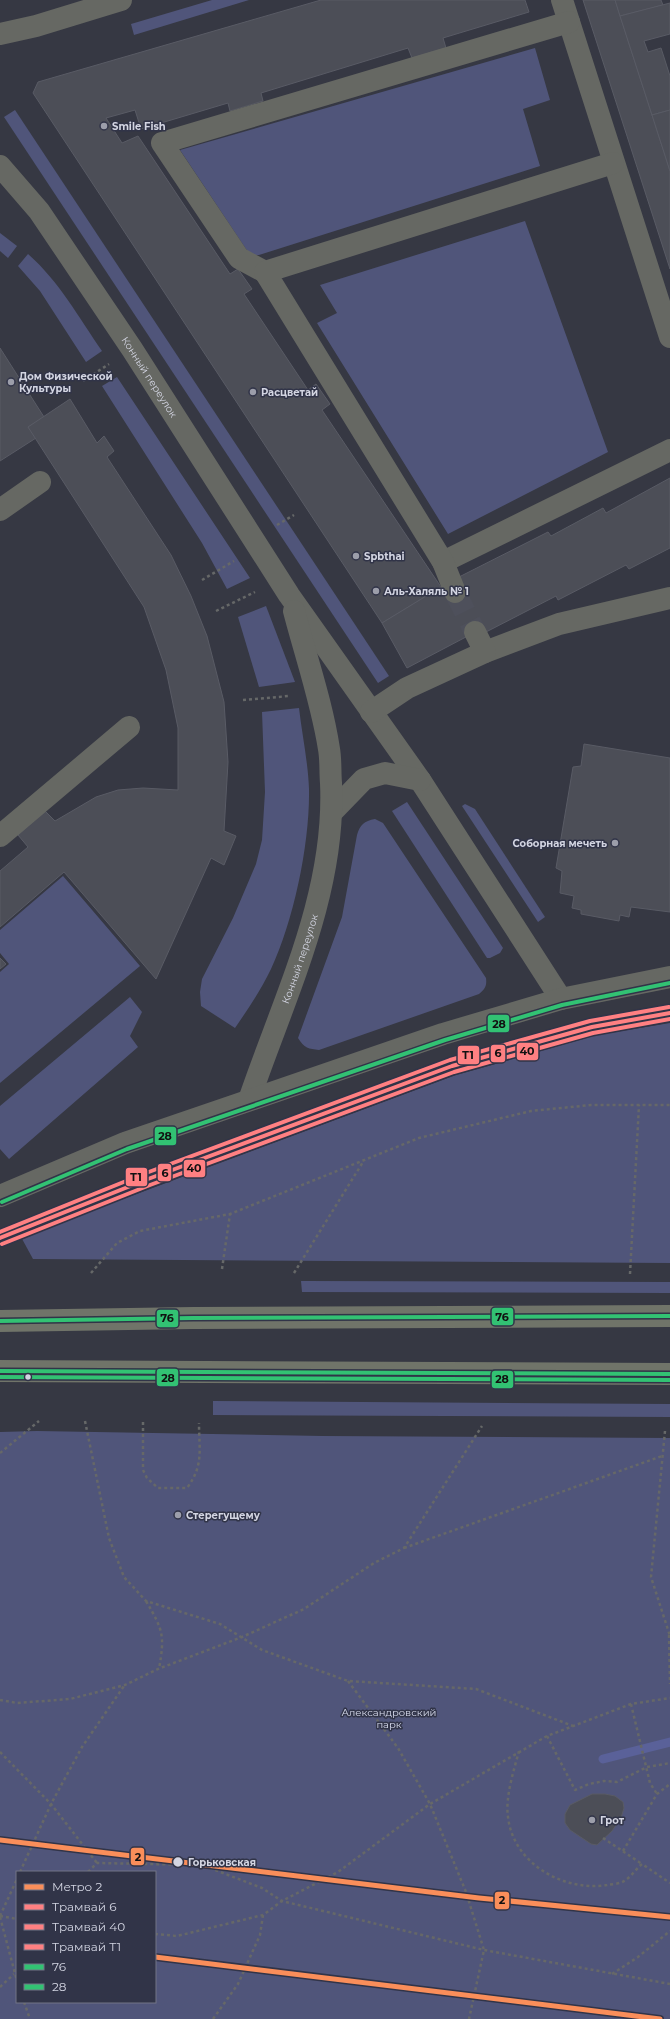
<svg xmlns="http://www.w3.org/2000/svg" width="670" height="2019" font-family="Montserrat,sans-serif">
<rect width="100%" height="100%" fill="#363843"/>
<g fill="#50557a" fill-rule="evenodd">
<path d="M 212,0 L 249,0 L 134,35 L 131,24 Z"/>
<path d="M 535,48 L 550,100 L 523,109 L 540,166 L 259,255 L 253,255 L 248,252 L 180,150 Z"/>
<path d="M 15,110 L 389,676 L 378,683 L 4,117 Z"/>
<path d="M 525,221 L 608,452 L 448,534 L 317,323 L 337,313 L 320,285 Z"/>
<path d="M 0,233 L 17,246 L 8,258 L 0,251 Z"/>
<path d="M 28,254 C 59,281 79,318 102,351 L 86,362 L 40,291 L 18,266 Z"/>
<path d="M 117,377 L 250,578 L 227,589 L 202,543 L 102,386 Z"/>
<path d="M 266,606 L 295,682 L 259,687 L 238,617 Z"/>
<path d="M 299,708 C 302,734 308,762 309,789 C 310,843 294,920 271,969 C 261,990 248,1009 235,1028 L 201,1006 L 200,992 L 202,979 L 233,918 L 256,864 L 262,840 L 265,792 L 262,712 Z"/>
<path d="M 407,802 L 503,948 L 500,953 L 490,958 L 487,958 L 392,811 Z"/>
<path d="M 465,804 L 475,809 L 545,917 L 538,922 L 462,806 Z"/>
<path d="M 375,819 L 383,823 L 486,978 C 487,986 485,989 479,994 L 319,1050 C 309,1049 304,1048 298,1038 L 342,917 L 357,835 C 360,825 364,821 375,819 Z"/>
<path d="M 63,876 L 140,966 L 0,1083 L 0,972 L 9,964 L 0,953 L 0,930 Z"/>
<path d="M 130,997 L 142,1012 L 130,1036 L 138,1047 L 9,1159 L 0,1149 L 0,1106 Z"/>
<path d="M 670,1023 L 670,1263 L 33,1259 L 21,1237 L 453,1076 L 597,1035 Z"/>
<path d="M 301,1281 L 670,1282 L 670,1293 L 302,1292 Z"/>
<path d="M 213,1401 L 670,1404 L 670,1417 L 213,1415 Z"/>
<path d="M 37,1431 L 323,1436 L 670,1438 L 670,2019 L 0,2019 L 0,1432 ZM 17,1872 L 155,1872 L 155,2002 L 17,2002 Z"/>
</g>
<g fill="none" stroke-linecap="round" stroke-linejoin="round">
<path stroke="#5a6199" stroke-width="9" d="M 603,1759 L 670,1742"/>
</g>
<g fill="#4c4e57" stroke="#595b65">
<path d="M 321,0 L 525,0 L 529,12 L 443,38 L 446,48 L 412,58 L 408,48 L 261,93 L 263,101 L 230,111 L 228,103 L 141,129 L 135,110 L 106,118 L 122,143 L 138,136 L 230,274 L 238,269 L 252,289 L 244,294 L 308,390 L 316,384 L 330,404 L 322,410 L 441,587 L 382,623 L 33,93 L 38,82 Z"/>
<path d="M 583,0 L 615,0 L 670,171 L 670,269 Z"/>
<path d="M 615,0 L 661,0 L 663,5 L 620,16 Z"/>
<path d="M 670,3 L 670,34 L 644,41 L 648,52 L 661,48 L 670,76 L 670,110 L 652,115 L 620,16 Z"/>
<path d="M 670,110 L 670,171 L 652,115 Z"/>
<path d="M 0,348 L 44,417 L 28,427 L 36,438 L 0,461 Z"/>
<path d="M 70,399 L 97,443 L 104,436 L 114,451 L 107,457 L 171,555 L 191,596 L 207,636 L 224,702 L 228,762 L 224,831 L 236,836 L 224,865 L 211,858 L 156,979 L 64,872 L 0,927 L 0,871 L 28,847 L 18,835 L 45,811 L 55,821 L 96,797 L 118,790 L 143,788 L 178,790 L 178,728 L 166,670 L 144,607 L 28,427 Z"/>
<path d="M 670,478 L 670,548 L 629,569 L 626,565 L 558,600 L 556,596 L 486,632 L 483,628 L 407,668 L 382,623 L 441,587 L 448,596 L 459,577 L 548,532 L 551,536 L 603,508 L 606,513 Z"/>
<path d="M 584,744 L 670,758 L 670,912 L 631,907 L 629,917 L 620,915 L 619,921 L 581,914 L 581,910 L 572,908 L 574,896 L 560,893 L 562,871 L 556,868 L 573,767 L 581,766 Z"/>
<path d="M 0,958 L 6,964 L 0,969 Z"/>
<path d="M 592,1794 L 605,1794 L 615,1796 L 623,1802 L 624,1808 L 621,1818 L 612,1831 L 597,1845 L 591,1844 L 570,1830 L 565,1823 L 565,1814 L 570,1805 Z"/>
</g>
<g fill="none" stroke-linecap="round" stroke-linejoin="round">
<path stroke="#4e505b" stroke-width="22" stroke-dasharray="22 11" stroke-linecap="butt" d="M 455,592 L 475,632"/>
<g stroke="#666868" stroke-width="2.5" stroke-dasharray="3 3" stroke-linecap="butt">
<path d="M 83,381 L 109,364"/>
<path d="M 277,525 L 294,515"/>
<path d="M 202,580 L 234,561"/>
<path d="M 216,611 L 255,592"/>
<path d="M 243,700 L 289,696"/>
<path d="M 222,1269 L 230,1214"/>
<path d="M 91,1273 L 117,1243 L 140,1231 L 230,1214 L 419,1138 L 531,1111 L 591,1105 L 670,1105"/>
<path d="M 294,1273 L 363,1162"/>
<path d="M 630,1274 L 639,1105"/>
<path d="M 85,1421 L 109,1538 L 124,1577 L 146,1601 L 220,1624 L 262,1650 L 348,1681 L 476,1689 L 573,1726"/>
<path d="M 143,1422 L 143,1470 L 147,1478 L 158,1488 L 187,1488 C 204,1465 199,1450 199,1423"/>
<path d="M 665,1431 L 651,1577 L 670,1636"/>
<path d="M 0,1453 L 39,1421"/>
<path d="M 404,1548 L 662,1456"/>
<path d="M 146,1601 C 163,1630 165,1635 159,1669"/>
<path d="M 669,1635 L 670,1684"/>
<path d="M 348,1681 L 398,1748 L 430,1804 L 466,1892 L 484,1950 L 469,2019"/>
<path d="M 0,1700 L 17,1703 L 70,1699 L 125,1685 L 158,1669 L 242,1637 L 304,1609 L 374,1563 L 404,1548 L 482,1426"/>
<path d="M 631,1704 L 650,1783 L 657,1794"/>
<path d="M 547,1736 L 575,1790 L 589,1784 L 604,1781 L 617,1782 L 647,1767 L 670,1763"/>
<path d="M 519,1751 C 514,1770 505,1797 508,1817 C 513,1863 563,1892 607,1885 C 612,1884 620,1884 624,1881 C 631,1877 636,1869 642,1864 L 670,1883"/>
<path d="M 0,1752 L 51,1804 L 97,1863"/>
<path d="M 603,1838 L 642,1864"/>
<path d="M 623,1851 L 657,1794 L 670,1784"/>
<path d="M 20,1872 L 51,1804 L 82,1747 L 124,1686"/>
<path d="M 88,1872 L 97,1863 L 202,1865 L 262,1888 L 282,1901 L 484,1950 L 670,1984"/>
<path d="M 0,1916 L 17,1879"/>
<path d="M 0,1916 L 17,1919"/>
<path d="M 0,1917 L 17,1981"/>
<path d="M 155,1934 L 177,1936 L 263,1915 L 282,1901 L 338,1872 L 430,1804 L 547,1736 L 631,1704 L 670,1698"/>
<path d="M 612,1974 L 638,1957 L 670,1931"/>
<path d="M 0,1987 L 14,1974"/>
<path d="M 24,2002 L 30,2019"/>
<path d="M 213,2019 L 238,1984 L 260,1935 L 263,1915"/>
</g>
<g stroke="#666863" stroke-width="22">
<path d="M 562,0 L 670,337"/>
<path d="M 0,34 L 36,26 L 121,0"/>
<path id="s1" d="M 0,166 L 39,211 L 132,349 L 289,595 L 420,780 L 561,999"/>
<path d="M 265,272 L 239,258 L 162,143 L 569,22"/>
<path d="M 0,510 L 40,482"/>
<path d="M 443,562 L 670,450"/>
<path d="M 455,592 L 443,562 L 265,272 L 613,163"/>
<path d="M 485,652 L 559,624 L 670,598"/>
<path d="M 371,712 L 407,688 L 485,652 L 475,632"/>
<path d="M 332,812 L 364,779 L 385,773 L 420,780"/>
<path d="M 0,836 L 129,727"/>
<path id="s2" d="M 249,1100 C 284,997 336,895 331,783 C 330,772 331,760 329,749 C 322,703 306,657 294,611"/>
<path d="M 0,1196 L 125,1143 L 443,1034 L 561,999 L 670,977"/>
</g>
<g stroke="#707469" stroke-width="22">
<path d="M 0,1321 L 193,1318 L 670,1316"/>
<path d="M 0,1371 L 670,1374"/>
</g>
<g stroke="#313448" stroke-width="7">
<g id="bus-1">
<path d="M 0,1321 L 193,1318 L 670,1316"/>
<path d="M 0,1371 L 670,1374"/>
</g>
</g>
<g stroke="#313448" stroke-width="7">
<g id="bus-2">
<path d="M 2,1202 L 127,1149 L 445,1040 L 562,1005 L 670,983"/>
<path d="M 0,1377 L 670,1380"/>
</g>
</g>
<use href="#bus-1" stroke="#32c273" stroke-width="4"/>
<use href="#bus-2" stroke="#32c273" stroke-width="4"/>
<g stroke="#313448" stroke-width="7">
<path id="tram-1" d="M 0,1238 L 148,1179 L 452,1066 L 592,1027 L 670,1013"/>
</g>
<g stroke="#313448" stroke-width="7">
<path id="tram-2" d="M 2,1244 L 150,1185 L 454,1072 L 593,1033 L 670,1019"/>
</g>
<g stroke="#313448" stroke-width="7">
<path id="tram-3" d="M 0,1232 L 146,1173 L 450,1060 L 590,1021 L 669,1007"/>
</g>
<use href="#tram-1" stroke="#ff8082" stroke-width="4"/>
<use href="#tram-2" stroke="#ff8082" stroke-width="4"/>
<use href="#tram-3" stroke="#ff8082" stroke-width="4"/>
<g stroke="#313448" stroke-width="8">
<g id="metro-1">
<path d="M 0,1840 L 479,1898 L 670,1917"/>
<path d="M 155,1957 L 660,2019"/>
</g>
</g>
<use href="#metro-1" stroke="#fa8e5a" stroke-width="5"/>
</g>
<g fill="#9c9eaa" stroke="#313448" stroke-width="1.5">
<circle cx="104" cy="126" r="4"/>
<circle cx="11" cy="382" r="4"/>
<circle cx="253" cy="392" r="4"/>
<circle cx="356" cy="556" r="4"/>
<circle cx="376" cy="591" r="4"/>
<circle cx="615" cy="843" r="4"/>
<circle cx="178" cy="1515" r="4"/>
<circle cx="592" cy="1820" r="4"/>
</g>
<g fill="#d3d5e2" stroke="#313448" stroke-width="1.5">
<circle cx="28" cy="1377" r="3.5"/>
<circle cx="178" cy="1862" r="5.5"/>
</g>
<g text-anchor="middle" dominant-baseline="central" stroke-width="3" stroke-linejoin="round" paint-order="stroke">
<g font-size="10" font-weight="bold" fill="#d3d5e2" stroke="#313448" text-anchor="start">
<text x="112" y="126">Smile Fish</text>
<text x="19" y="376">Дом Физической<tspan x="19" dy="12">Культуры</tspan></text>
<text x="261" y="392">Расцветай</text>
<text x="364" y="556">Spbthai</text>
<text x="384" y="591">Аль-Халяль № 1</text>
<text x="607" y="843" text-anchor="end">Соборная мечеть</text>
<text x="186" y="1515">Стерегущему</text>
<text x="600" y="1820">Грот</text>
</g>
<g font-size="10" fill="#d3d5e2" stroke="#313448">
<text stroke="none"><textPath href="#s1" startOffset="259">Конный переулок</textPath></text>
<text stroke="none"><textPath href="#s2" startOffset="150">Конный переулок</textPath></text>
</g>
<g font-size="10" fill="#dadef0" stroke="#313448">
<text x="389" y="1712">Александровский<tspan x="389" dy="12">парк</tspan></text>
</g>
<g font-size="10" font-weight="bold" fill="#d3d5e2" stroke="#313448" text-anchor="start">
<text x="188" y="1862">Горьковская</text>
</g>
</g>
<g stroke="#313448" stroke-width="1.5">
<rect x="487" y="1014" width="23" height="19" rx="4" fill="#32c273"/>
<rect x="516" y="1042" width="23" height="19" rx="4" fill="#ff8082"/>
<rect x="490" y="1044" width="16" height="19" rx="4" fill="#ff8082"/>
<rect x="457" y="1045" width="23" height="20" rx="4" fill="#ff8082"/>
<rect x="154" y="1126" width="23" height="20" rx="4" fill="#32c273"/>
<rect x="183" y="1159" width="23" height="19" rx="4" fill="#ff8082"/>
<rect x="157" y="1163" width="15" height="19" rx="4" fill="#ff8082"/>
<rect x="125" y="1167" width="23" height="20" rx="4" fill="#ff8082"/>
<rect x="491" y="1307" width="23" height="19" rx="4" fill="#32c273"/>
<rect x="156" y="1309" width="23" height="19" rx="4" fill="#32c273"/>
<rect x="156" y="1368" width="23" height="19" rx="4" fill="#32c273"/>
<rect x="491" y="1370" width="23" height="19" rx="4" fill="#32c273"/>
<rect x="130" y="1847" width="15" height="19" rx="4" fill="#fa8e5a"/>
<rect x="494" y="1891" width="16" height="19" rx="4" fill="#fa8e5a"/>
</g>
<g font-size="11" text-anchor="middle" font-weight="bold" fill="#111">
<text x="499" y="1028">28</text>
<text x="527" y="1055">40</text>
<text x="498" y="1057">6</text>
<text x="468" y="1059">Т1</text>
<text x="165" y="1140">28</text>
<text x="194" y="1172">40</text>
<text x="165" y="1177">6</text>
<text x="136" y="1181">Т1</text>
<text x="502" y="1321">76</text>
<text x="167" y="1322">76</text>
<text x="168" y="1382">28</text>
<text x="502" y="1383">28</text>
<text x="138" y="1861">2</text>
<text x="502" y="1904">2</text>
</g>
<rect x="16" y="1871" width="140" height="132" fill="#313448" stroke="#727486"/>
<rect x="24" y="1884" width="20" height="6" fill="#fa8e5a" stroke="#727486"/>
<text x="52" y="1891" font-size="12" fill="#d3d5e2">Метро 2</text>
<rect x="24" y="1904" width="20" height="6" fill="#ff8082" stroke="#727486"/>
<text x="52" y="1911" font-size="12" fill="#d3d5e2">Трамвай 6</text>
<rect x="24" y="1924" width="20" height="6" fill="#ff8082" stroke="#727486"/>
<text x="52" y="1931" font-size="12" fill="#d3d5e2">Трамвай 40</text>
<rect x="24" y="1944" width="20" height="6" fill="#ff8082" stroke="#727486"/>
<text x="52" y="1951" font-size="12" fill="#d3d5e2">Трамвай Т1</text>
<rect x="24" y="1964" width="20" height="6" fill="#32c273" stroke="#727486"/>
<text x="52" y="1971" font-size="12" fill="#d3d5e2">76</text>
<rect x="24" y="1984" width="20" height="6" fill="#32c273" stroke="#727486"/>
<text x="52" y="1991" font-size="12" fill="#d3d5e2">28</text>
</svg>
